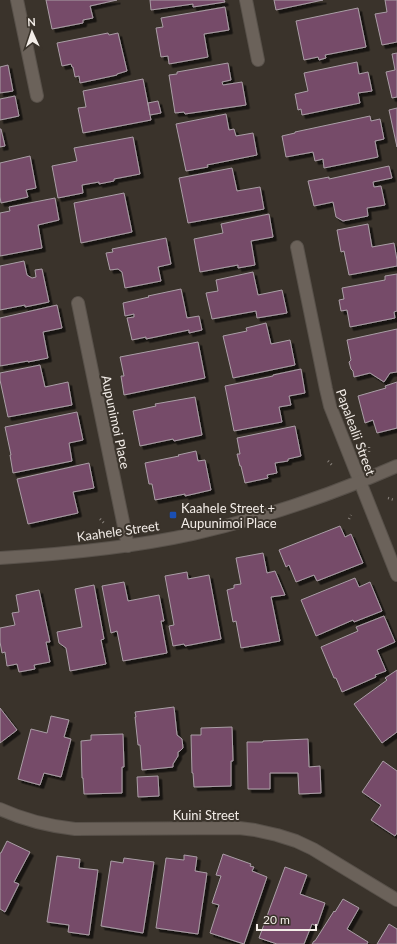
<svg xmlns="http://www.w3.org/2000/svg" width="397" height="944" font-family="Lato,sans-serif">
<defs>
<filter id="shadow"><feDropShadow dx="3.5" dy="3.5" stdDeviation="0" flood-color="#0009"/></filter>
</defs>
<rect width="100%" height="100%" fill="#3a332b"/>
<g fill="#764c69" stroke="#aa9ea6" filter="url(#shadow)">
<path d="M 46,0 L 117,0 L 90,6 L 93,18 L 83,20 L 83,23 L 52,29 Z"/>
<path d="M 150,0 L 224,0 L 225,2 L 193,7 L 193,4 L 151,10 Z"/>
<path d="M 274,0 L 323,0 L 276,10 Z"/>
<path d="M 385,0 L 397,0 L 397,42 L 382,45 L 375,14 L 387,12 Z"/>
<path d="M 225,7 L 229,30 L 204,34 L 208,57 L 169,64 L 168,56 L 161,57 L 156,28 L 163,27 L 161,18 Z"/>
<path d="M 358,8 L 366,47 L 325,55 L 326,58 L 319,60 L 318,57 L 304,60 L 296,21 Z"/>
<path d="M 108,33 L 109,35 L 118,33 L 127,71 L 117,74 L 117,75 L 80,83 L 79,76 L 75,77 L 73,67 L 72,67 L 71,64 L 62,66 L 57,43 Z"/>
<path d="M 397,53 L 397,97 L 392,98 L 386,72 L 395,70 L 392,54 Z"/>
<path d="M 357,62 L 359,74 L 368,72 L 372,91 L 358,93 L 360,103 L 302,115 L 301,109 L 298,110 L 295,94 L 308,91 L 304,73 Z"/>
<path d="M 228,63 L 231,80 L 222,82 L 223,85 L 242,82 L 246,105 L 185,114 L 184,112 L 175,113 L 169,75 L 177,74 L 177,72 Z"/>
<path d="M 8,65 L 13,91 L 0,93 L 0,67 Z"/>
<path d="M 143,79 L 151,120 L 83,133 L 78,108 L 86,107 L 83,91 Z"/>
<path d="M 15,96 L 19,116 L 0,120 L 0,99 Z"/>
<path d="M 158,101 L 161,113 L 150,115 L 148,103 Z"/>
<path d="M 397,108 L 397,147 L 389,110 Z"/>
<path d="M 226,114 L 229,130 L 234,129 L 236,136 L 253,133 L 257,155 L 207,165 L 208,167 L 186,171 L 176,124 Z"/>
<path d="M 370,116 L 371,121 L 380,119 L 384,139 L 375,141 L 378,157 L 324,168 L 323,159 L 315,161 L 313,152 L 286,157 L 282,136 L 295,133 L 295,132 Z"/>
<path d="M 0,129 L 1,129 L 5,146 L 0,147 Z"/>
<path d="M 133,137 L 140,174 L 114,179 L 114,181 L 99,184 L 99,182 L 82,185 L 83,193 L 58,198 L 52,166 L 77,161 L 74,148 Z"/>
<path d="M 30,156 L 36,188 L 26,190 L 28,197 L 1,203 L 0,197 L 0,163 Z"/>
<path d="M 389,166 L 392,178 L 373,182 L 374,187 L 381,186 L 385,205 L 367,208 L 368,216 L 343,221 L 336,217 L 333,202 L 314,206 L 308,181 L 329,177 L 329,179 Z"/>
<path d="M 232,168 L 237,191 L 260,187 L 264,209 L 188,223 L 179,178 Z"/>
<path d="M 124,193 L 132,232 L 81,243 L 74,203 Z"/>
<path d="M 55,198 L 59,220 L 38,225 L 42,248 L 0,256 L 0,213 L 10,211 L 9,207 Z"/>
<path d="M 269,214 L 273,237 L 251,241 L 255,265 L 238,268 L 238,265 L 200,272 L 194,239 L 223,233 L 221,224 Z"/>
<path d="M 368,224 L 372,247 L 394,243 L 397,260 L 397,266 L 349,275 L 344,251 L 341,252 L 337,230 Z"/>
<path d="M 166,238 L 171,264 L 158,267 L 161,281 L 125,288 L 122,272 L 118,269 L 110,270 L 106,253 L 113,252 L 112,249 Z"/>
<path d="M 24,261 L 27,275 L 32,278 L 36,277 L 35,270 L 42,269 L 49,302 L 25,307 L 25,305 L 0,310 L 0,266 Z"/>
<path d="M 253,272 L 258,295 L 282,290 L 287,313 L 257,318 L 256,311 L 212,319 L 206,293 L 218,291 L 216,280 Z"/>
<path d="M 397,274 L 397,311 L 394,312 L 395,318 L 350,327 L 347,310 L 341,311 L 339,300 L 344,299 L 342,288 L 385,280 L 385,276 Z"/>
<path d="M 181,289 L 187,318 L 199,316 L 202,330 L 189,333 L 189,330 L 146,339 L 146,337 L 132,340 L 127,318 L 134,317 L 134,314 L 125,316 L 123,303 L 149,297 L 148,296 Z"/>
<path d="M 57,305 L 62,328 L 43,332 L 48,358 L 28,362 L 28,361 L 0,366 L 0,318 Z"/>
<path d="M 266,323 L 271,344 L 290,340 L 295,365 L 233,378 L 223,336 L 247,331 L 246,328 Z"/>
<path d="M 397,329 L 397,372 L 390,373 L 384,382 L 370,373 L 354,377 L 353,371 L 351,369 L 349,362 L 351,360 L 347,340 Z"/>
<path d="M 198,342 L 205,378 L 124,395 L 121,376 L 124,376 L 120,357 Z"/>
<path d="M 40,365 L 45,387 L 68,382 L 72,405 L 8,417 L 0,380 L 0,373 Z"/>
<path d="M 301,369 L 305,393 L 289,396 L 291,405 L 279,407 L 282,422 L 234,431 L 225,386 L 273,376 L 273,375 Z"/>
<path d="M 397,382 L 397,428 L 377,433 L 373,420 L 365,423 L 358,396 L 386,388 L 385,386 Z"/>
<path d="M 195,397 L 202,435 L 174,441 L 173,439 L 140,446 L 133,411 L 156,406 L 155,404 Z"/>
<path d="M 77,412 L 83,440 L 69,443 L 72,461 L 13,473 L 10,455 L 11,455 L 5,427 Z"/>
<path d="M 295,426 L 301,456 L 288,459 L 288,461 L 275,463 L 277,473 L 267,475 L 268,478 L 245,483 L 241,466 L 240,466 L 237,454 L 240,454 L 237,438 Z"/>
<path d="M 196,451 L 198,461 L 205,460 L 211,490 L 185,496 L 185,494 L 155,500 L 152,484 L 149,484 L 145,463 L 179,456 L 178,455 Z"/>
<path d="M 89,463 L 94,488 L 73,492 L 78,513 L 28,524 L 17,479 Z"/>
<path d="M 340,526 L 345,537 L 351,534 L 363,563 L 317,581 L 314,575 L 296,582 L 289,565 L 286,567 L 279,550 Z"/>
<path d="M 263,553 L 267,573 L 275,571 L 285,595 L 271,597 L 280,641 L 241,648 L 236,621 L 233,622 L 227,590 L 234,588 L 234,585 L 241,584 L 236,558 Z"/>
<path d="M 187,572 L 188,579 L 209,575 L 221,639 L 185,646 L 184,644 L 173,646 L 169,626 L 174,625 L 165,576 Z"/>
<path d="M 355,578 L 359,587 L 370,582 L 382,611 L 354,622 L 353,620 L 316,636 L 301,600 Z"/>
<path d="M 124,582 L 128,601 L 159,595 L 164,621 L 161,621 L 167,653 L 123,661 L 117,631 L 111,633 L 102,586 Z"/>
<path d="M 94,585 L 104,639 L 101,640 L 106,664 L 70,671 L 66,648 L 59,643 L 57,632 L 82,627 L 75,589 Z"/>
<path d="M 39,590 L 50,642 L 46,642 L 50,662 L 34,665 L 35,669 L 19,672 L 17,664 L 7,666 L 5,652 L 2,653 L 0,642 L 0,628 L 15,625 L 12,613 L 19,612 L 16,595 Z"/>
<path d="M 384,616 L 395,642 L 377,650 L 386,671 L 375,675 L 376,677 L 342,692 L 336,678 L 334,678 L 321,647 L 358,631 L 356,627 Z"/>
<path d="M 397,670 L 397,732 L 382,743 L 354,704 L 387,680 L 385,678 Z"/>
<path d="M 174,707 L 177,735 L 182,739 L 183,748 L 180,751 L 178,752 L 178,756 L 173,764 L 173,767 L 142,770 L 140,745 L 138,745 L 135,717 L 136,717 L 135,712 Z"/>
<path d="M 0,708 L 17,730 L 0,743 Z"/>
<path d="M 51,716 L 69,720 L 64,737 L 71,739 L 61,777 L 44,773 L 40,785 L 18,779 L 31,729 L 47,733 Z"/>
<path d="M 232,727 L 233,761 L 231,761 L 231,786 L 194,787 L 193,773 L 192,773 L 191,735 L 201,735 L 201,728 Z"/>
<path d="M 123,734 L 124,767 L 122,767 L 122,793 L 84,794 L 83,778 L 82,778 L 81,741 L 91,740 L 91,735 Z"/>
<path d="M 308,739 L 309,767 L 320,766 L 321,793 L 299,794 L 298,773 L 270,773 L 270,789 L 248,789 L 247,742 L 263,742 L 263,741 Z"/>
<path d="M 383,761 L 397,771 L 397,833 L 395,836 L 371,820 L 381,805 L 362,792 Z"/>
<path d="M 158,776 L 159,796 L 138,797 L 137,777 Z"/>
<path d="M 7,841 L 30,852 L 14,882 L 19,884 L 5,912 L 0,909 L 0,853 L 1,853 Z"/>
<path d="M 223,854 L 251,864 L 250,866 L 254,867 L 252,871 L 267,877 L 244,944 L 210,933 L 219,905 L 212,903 L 221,876 L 216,875 Z"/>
<path d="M 184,855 L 197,857 L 195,871 L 207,873 L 198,934 L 156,928 L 166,858 L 184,860 Z"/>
<path d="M 57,856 L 80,859 L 79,868 L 98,870 L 89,935 L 68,932 L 69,925 L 47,922 Z"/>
<path d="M 124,858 L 154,862 L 143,933 L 101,926 L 111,861 L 123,863 Z"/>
<path d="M 285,867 L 307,875 L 300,894 L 325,903 L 317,926 L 312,924 L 304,944 L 277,944 L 259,938 Z"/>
<path d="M 343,899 L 359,908 L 347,929 L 368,942 L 367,944 L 312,944 L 314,941 L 315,941 L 334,911 L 335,912 Z"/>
<path d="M 389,924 L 397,929 L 397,944 L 377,944 Z"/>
</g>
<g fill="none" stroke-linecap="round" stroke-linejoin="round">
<g stroke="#58514a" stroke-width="14">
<g id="minor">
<path d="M 17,0 L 37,96"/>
<path d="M 246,0 L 258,60"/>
<path d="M 297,247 L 326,389 L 330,406 L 397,575"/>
<path d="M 78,303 L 128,546"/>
<path d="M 0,558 C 64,554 130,548 193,534 C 263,518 331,495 397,466"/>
<path d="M 0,809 C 24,820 49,826 75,829 L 239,828 L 255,830 L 277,835 L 296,841 L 313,849 L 397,900"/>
</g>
</g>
<g stroke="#8b847e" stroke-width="2.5" stroke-dasharray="1 3" stroke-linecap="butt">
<path d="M 369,452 L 369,445"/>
<path d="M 328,461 L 333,466"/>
<path d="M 388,498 L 394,500"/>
<path d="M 100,519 L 104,523"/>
<path d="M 349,519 L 351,515"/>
</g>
<use href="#minor" stroke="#6b625a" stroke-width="12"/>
</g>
<rect fill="#1a4fb4" stroke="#3a332b" stroke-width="1.5" x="169" y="511" width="8" height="8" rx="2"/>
<g text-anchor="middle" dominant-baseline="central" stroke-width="4" stroke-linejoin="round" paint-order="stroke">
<g font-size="13" fill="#f3ede8" stroke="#3a332b">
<text transform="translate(116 422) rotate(78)">Aupunimoi Place</text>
<text transform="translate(356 432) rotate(70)">Papalealii Street</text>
<text transform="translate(118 531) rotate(-8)">Kaahele Street</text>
<text x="206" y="815">Kuini Street</text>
</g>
<g font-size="13" fill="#f3ede8" stroke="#3a332b" text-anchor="start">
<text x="181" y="508">Kaahele Street +<tspan x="181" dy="15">Aupunimoi Place</tspan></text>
</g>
</g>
<g transform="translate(32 32) rotate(357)" stroke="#3a332b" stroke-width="3" paint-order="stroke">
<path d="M0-3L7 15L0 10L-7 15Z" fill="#f3ede8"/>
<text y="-6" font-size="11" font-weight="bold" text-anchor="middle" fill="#f3ede8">N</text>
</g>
<path d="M257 924v6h59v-6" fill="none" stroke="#f3ede8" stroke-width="2"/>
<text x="263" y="924" font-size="12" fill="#f3ede8" stroke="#3a332b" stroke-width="3" paint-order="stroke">20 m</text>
</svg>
